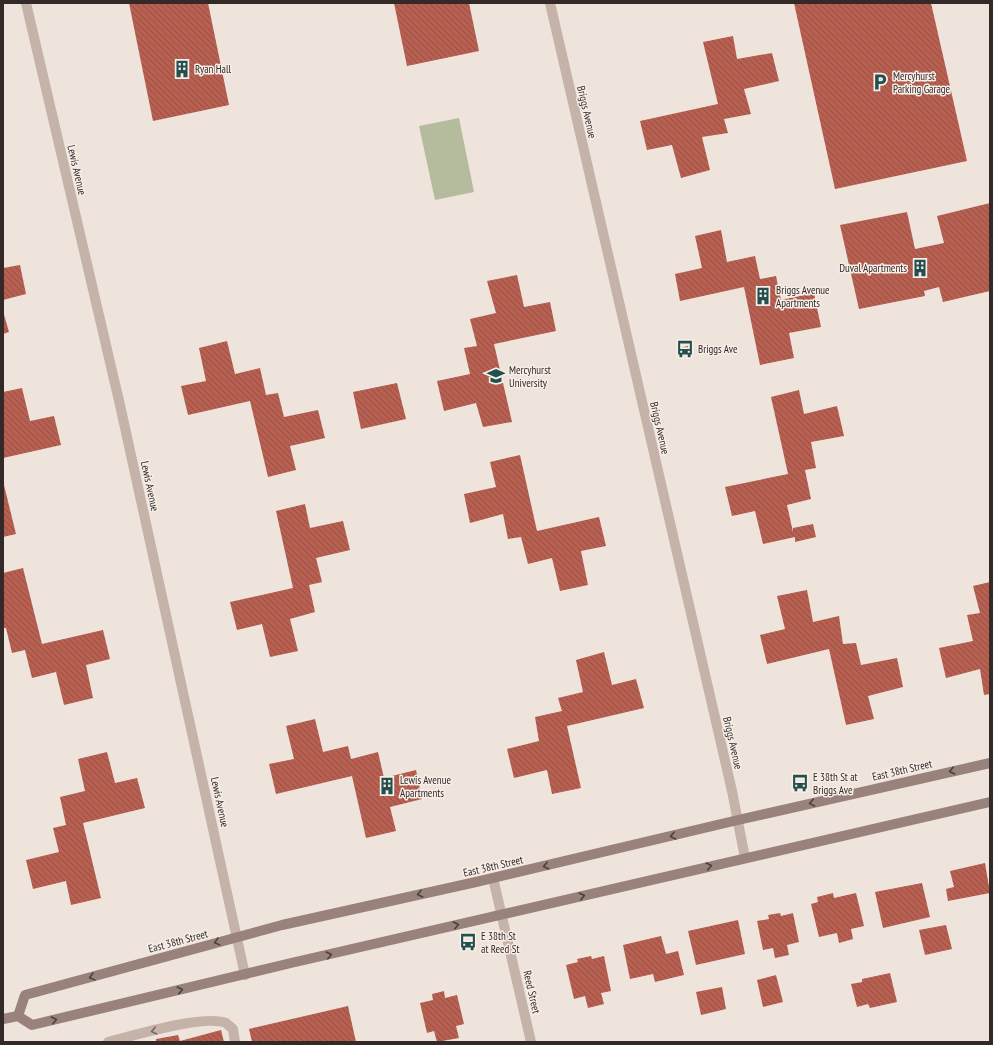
<svg xmlns="http://www.w3.org/2000/svg" width="993" height="1045" font-family="'PT Sans Narrow',sans-serif">
<defs>
<pattern id="building-back-hatch" width="6" height="6" patternUnits="userSpaceOnUse"><rect width="6" height="6" fill="#b75f51"/><path d="M-1 5l2 2M0 0l6 6M5-1l2 2" fill="none" stroke="#954f43"/></pattern>
</defs>
<rect width="100%" height="100%" fill="#efe4dc"/>
<path fill="#b5bc9e" d="M 459,118 L 474,192 L 435,200 L 419,126 Z"/>
<g fill="url(#building-back-hatch)">
<path d="M 129,3 L 208,3 L 229,105 L 153,121 Z"/>
<path d="M 394,3 L 469,3 L 479,51 L 407,66 Z"/>
<path d="M 794,3 L 931,3 L 967,161 L 835,189 Z"/>
<path d="M 733,36 L 737,59 L 772,53 L 779,81 L 744,89 L 751,114 L 724,119 L 728,133 L 702,137 L 710,170 L 681,178 L 672,145 L 647,150 L 640,121 L 718,104 L 703,42 Z"/>
<path d="M 990,203 L 990,291 L 943,302 L 939,287 L 924,291 L 925,296 L 859,309 L 840,225 L 907,212 L 915,249 L 944,243 L 937,216 Z"/>
<path d="M 721,230 L 727,262 L 755,256 L 760,279 L 776,276 L 781,300 L 814,293 L 821,327 L 789,333 L 794,358 L 760,365 L 744,287 L 680,301 L 675,274 L 702,268 L 695,236 Z"/>
<path d="M 20,265 L 26,294 L 3,300 L 3,268 Z"/>
<path d="M 517,275 L 524,307 L 550,302 L 556,331 L 494,344 L 512,422 L 483,427 L 476,403 L 444,411 L 437,381 L 470,374 L 464,348 L 477,346 L 470,319 L 496,313 L 487,281 Z"/>
<path d="M 3,311 L 9,332 L 3,334 Z"/>
<path d="M 227,341 L 235,374 L 260,368 L 266,395 L 278,393 L 284,417 L 318,410 L 325,438 L 290,446 L 296,470 L 268,477 L 250,401 L 188,415 L 181,386 L 206,381 L 199,348 Z"/>
<path d="M 691,345 L 692,352 L 679,354 L 677,349 Z"/>
<path d="M 397,383 L 406,419 L 361,429 L 353,392 Z"/>
<path d="M 22,388 L 30,421 L 54,416 L 61,445 L 3,458 L 3,392 Z"/>
<path d="M 799,390 L 804,414 L 837,406 L 844,436 L 811,442 L 816,468 L 805,470 L 811,499 L 787,505 L 793,532 L 793,528 L 813,524 L 816,537 L 795,542 L 795,537 L 763,544 L 755,511 L 732,516 L 725,487 L 788,474 L 771,397 Z"/>
<path d="M 520,455 L 537,531 L 599,517 L 606,546 L 581,551 L 588,585 L 560,591 L 552,558 L 528,564 L 521,537 L 508,539 L 503,514 L 470,523 L 464,494 L 496,487 L 490,462 Z"/>
<path d="M 3,481 L 16,534 L 3,537 Z"/>
<path d="M 305,504 L 310,528 L 343,521 L 350,550 L 316,558 L 322,582 L 309,585 L 315,612 L 290,619 L 298,651 L 270,657 L 262,624 L 237,630 L 230,602 L 293,588 L 276,511 Z"/>
<path d="M 23,568 L 42,644 L 103,630 L 110,659 L 86,665 L 93,698 L 64,705 L 56,672 L 32,678 L 25,650 L 12,653 L 6,628 L 3,628 L 3,573 Z"/>
<path d="M 990,582 L 990,694 L 984,695 L 980,669 L 946,678 L 939,648 L 973,641 L 967,615 L 980,613 L 973,586 Z"/>
<path d="M 807,590 L 813,622 L 839,616 L 843,644 L 856,643 L 861,665 L 897,658 L 903,687 L 868,696 L 874,719 L 846,725 L 829,649 L 767,664 L 760,635 L 785,629 L 777,596 Z"/>
<path d="M 604,652 L 612,685 L 636,679 L 644,708 L 567,726 L 581,788 L 552,794 L 547,770 L 514,778 L 507,749 L 539,741 L 535,717 L 562,711 L 558,698 L 583,692 L 576,660 Z"/>
<path d="M 315,719 L 323,752 L 348,746 L 351,759 L 378,752 L 384,778 L 416,770 L 422,799 L 390,807 L 396,831 L 366,838 L 352,776 L 276,794 L 269,764 L 294,759 L 286,726 Z"/>
<path d="M 107,752 L 115,783 L 137,778 L 145,808 L 83,823 L 101,898 L 71,905 L 66,881 L 33,889 L 26,860 L 59,852 L 53,828 L 66,825 L 60,797 L 85,791 L 78,759 Z"/>
<path d="M 985,863 L 990,893 L 948,901 L 946,889 L 954,887 L 950,871 Z"/>
<path d="M 922,883 L 930,917 L 883,928 L 875,892 Z"/>
<path d="M 833,893 L 834,898 L 856,893 L 864,926 L 851,929 L 853,939 L 839,943 L 837,933 L 819,937 L 811,904 L 818,902 L 817,897 Z"/>
<path d="M 780,913 L 781,916 L 793,913 L 799,942 L 787,945 L 789,955 L 775,958 L 773,948 L 763,950 L 757,921 L 769,919 L 768,915 Z"/>
<path d="M 738,920 L 745,954 L 696,965 L 688,931 Z"/>
<path d="M 946,925 L 952,949 L 925,955 L 919,930 Z"/>
<path d="M 661,936 L 666,954 L 678,951 L 684,975 L 655,982 L 653,974 L 630,979 L 623,945 Z"/>
<path d="M 591,956 L 592,959 L 604,956 L 611,991 L 601,993 L 604,1004 L 588,1008 L 585,996 L 574,999 L 566,965 L 578,962 L 577,959 Z"/>
<path d="M 890,973 L 897,1002 L 870,1008 L 868,1004 L 857,1007 L 851,984 L 862,982 L 862,979 Z"/>
<path d="M 776,975 L 783,1002 L 763,1007 L 757,980 Z"/>
<path d="M 722,987 L 726,1009 L 701,1015 L 696,992 Z"/>
<path d="M 444,991 L 445,998 L 457,995 L 464,1024 L 456,1026 L 459,1038 L 437,1042 L 434,1031 L 427,1033 L 420,1003 L 433,1000 L 432,994 Z"/>
<path d="M 348,1006 L 356,1042 L 252,1042 L 249,1029 Z"/>
<path d="M 221,1030 L 224,1042 L 156,1042 L 156,1039 L 178,1035 L 180,1041 Z"/>
</g>
<g fill="none" stroke-linecap="round" stroke-linejoin="round">
<path stroke="#c5b3a9" stroke-width="10" d="M 108,1042 C 132,1036 204,1014 226,1023 C 228,1025 231,1027 233,1029 L 235,1042"/>
<g stroke="#c5b3a9" stroke-width="10">
<path d="M 26,3 L 120,405 L 245,975"/>
<path d="M 550,3 L 732,791 L 745,858"/>
<path d="M 493,878 L 531,1042"/>
</g>
<g stroke="#98827b" stroke-width="10">
<path d="M 18,1016 L 25,995 L 282,925 L 476,882 L 738,820 L 990,763"/>
<path d="M 3,1019 L 18,1016 L 32,1025 L 291,963 L 990,802"/>
</g>
</g>
<defs><path id="oneway-chevron" d="M-2-3.5L2.5 0L-2 3.5" fill="none" stroke-width="1.6" stroke-linecap="round" stroke-linejoin="round"/></defs>
<g stroke="#4c403d">
<use href="#oneway-chevron" transform="translate(952 771) rotate(167)"/>
<use href="#oneway-chevron" transform="translate(812 803) rotate(168)"/>
<use href="#oneway-chevron" transform="translate(673 836) rotate(166)"/>
<use href="#oneway-chevron" transform="translate(546 866) rotate(167)"/>
<use href="#oneway-chevron" transform="translate(709 866) rotate(-13)"/>
<use href="#oneway-chevron" transform="translate(420 894) rotate(168)"/>
<use href="#oneway-chevron" transform="translate(582 896) rotate(-13)"/>
<use href="#oneway-chevron" transform="translate(456 925) rotate(-13)"/>
<use href="#oneway-chevron" transform="translate(217 942) rotate(165)"/>
<use href="#oneway-chevron" transform="translate(329 955) rotate(-13)"/>
<use href="#oneway-chevron" transform="translate(92 977) rotate(165)"/>
<use href="#oneway-chevron" transform="translate(180 990) rotate(-13)"/>
<use href="#oneway-chevron" transform="translate(54 1020) rotate(-13)"/>
</g>
<use stroke="#756862" href="#oneway-chevron" transform="translate(154 1031) rotate(167)"/>
<defs>
<g id="building-bare" transform="scale(1.38)"><path d="M-4-6H4V6H1V3H-1V6H-4ZM-2.5-4.3h1.7v1.8h-1.7ZM.8-4.3h1.7v1.8H.8ZM-2.5-1h1.7V.8h-1.7ZM.8-1h1.7V.8H.8Z" fill="#23504e" stroke="#f7eee8" stroke-width="2.5" paint-order="stroke"/></g>
<g id="parking-bare" transform="scale(1.38)"><path d="M-3.5-5.5H1a3.5 3.5 0 0 1 0 7H-1V5.5H-3.5ZM-1-3.4V-.6H.8a1.4 1.4 0 0 0 0-2.8Z" fill="#23504e" stroke="#f7eee8" stroke-width="2.5" paint-order="stroke"/></g>
<g id="bus-bare" transform="scale(1.38)"><path d="M-5-6H5V4H4V6H2V4H-2V6H-4V4H-5ZM-3.5-4V0h7V-4ZM-3.5 1.2v1.5H-2V1.2ZM2 1.2v1.5H3.5V1.2Z" fill="#23504e" stroke="#f7eee8" stroke-width="2.5" paint-order="stroke"/></g>
<g id="university-bare" transform="scale(1.38)"><path d="M0-5L7-2L0 1L-7-2ZM-4 1L0 2.5L4 1V4Q0 6-4 4Z" fill="#23504e" stroke="#f7eee8" stroke-width="2.5" paint-order="stroke"/></g>
</defs>
<g fill-rule="evenodd">
<use href="#building-bare" x="182" y="69"/>
<use href="#parking-bare" x="880" y="82"/>
<use href="#building-bare" x="920" y="268"/>
<use href="#building-bare" x="763" y="296"/>
<use href="#bus-bare" x="685" y="349"/>
<use href="#university-bare" x="496" y="376"/>
<use href="#bus-bare" x="800" y="783"/>
<use href="#building-bare" x="387" y="786"/>
<use href="#bus-bare" x="468" y="942"/>
</g>
<g text-anchor="middle" dominant-baseline="central" stroke-width="3" stroke-linejoin="round" paint-order="stroke">
<g font-size="11" fill="#332a28" stroke="#f7eee8" text-anchor="start">
<text x="195" y="69">Ryan Hall</text>
<text x="893" y="76">Mercyhurst<tspan x="893" dy="13">Parking Garage</tspan></text>
<text x="907" y="268" text-anchor="end">Duval Apartments</text>
<text x="776" y="290">Briggs Avenue<tspan x="776" dy="13">Apartments</tspan></text>
<text x="698" y="349">Briggs Ave</text>
<text x="509" y="370">Mercyhurst<tspan x="509" dy="13">University</tspan></text>
<text x="813" y="777">E 38th St at<tspan x="813" dy="13">Briggs Ave</tspan></text>
<text x="400" y="780">Lewis Avenue<tspan x="400" dy="13">Apartments</tspan></text>
<text x="481" y="936">E 38th St<tspan x="481" dy="13">at Reed St</tspan></text>
</g>
<g font-size="11" fill="#332a28" stroke="#f7eee8">
<text transform="translate(587 112) rotate(77)">Briggs Avenue</text>
<text transform="translate(77 170) rotate(77)">Lewis Avenue</text>
<text transform="translate(660 428) rotate(77)">Briggs Avenue</text>
<text transform="translate(150 486) rotate(78)">Lewis Avenue</text>
<text transform="translate(733 743) rotate(77)">Briggs Avenue</text>
<text transform="translate(902 770) rotate(-13)">East 38th Street</text>
<text transform="translate(220 802) rotate(78)">Lewis Avenue</text>
<text transform="translate(493 866) rotate(-13)">East 38th Street</text>
<text transform="translate(178 941) rotate(-15)">East 38th Street</text>
<text transform="translate(532 992) rotate(77)">Reed Street</text>
</g>
</g>
<rect width="993" height="1045" fill="none" stroke="#332a28" stroke-width="8"/>
</svg>
